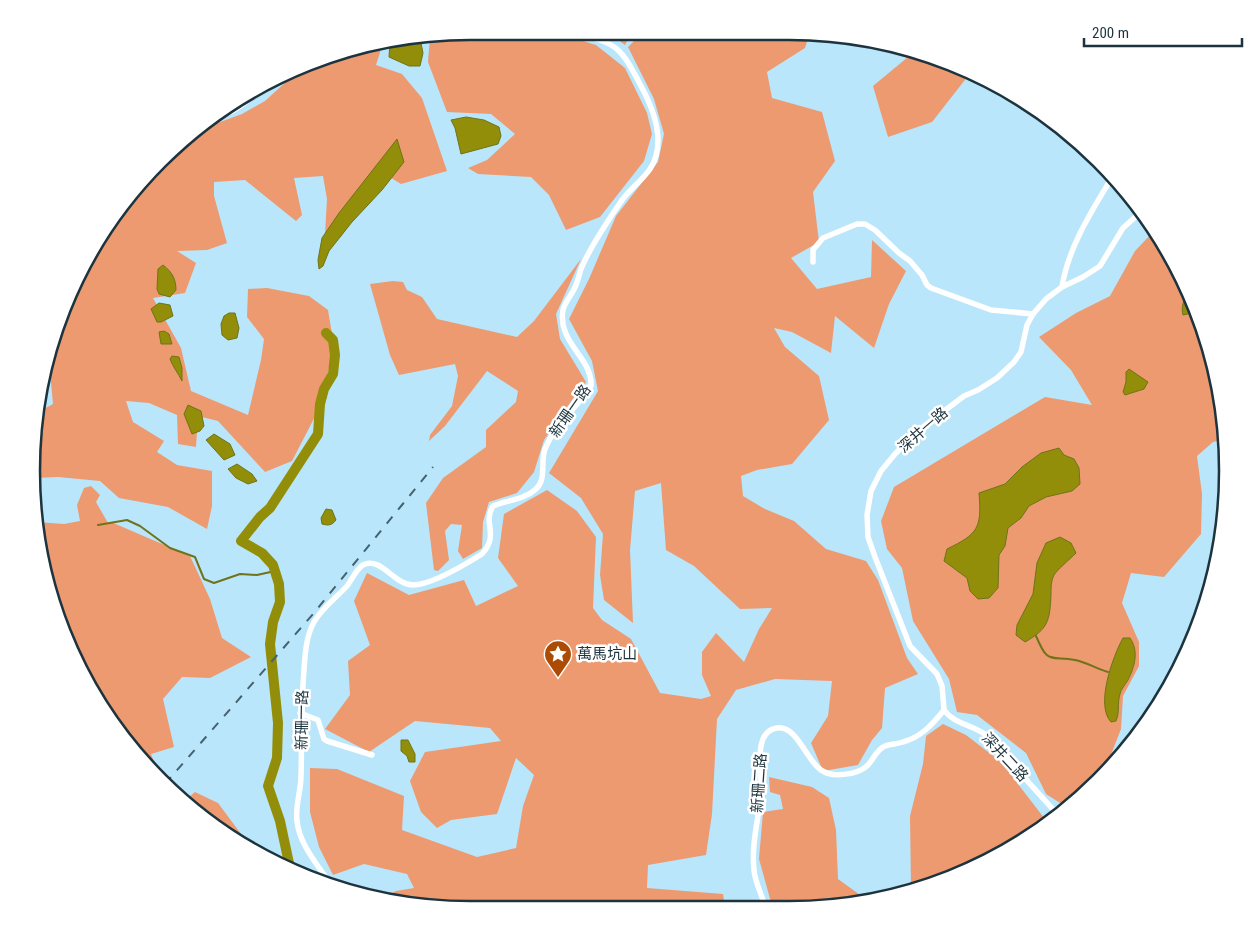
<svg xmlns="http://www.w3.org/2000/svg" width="1259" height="941" font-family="'Roboto Condensed','Noto Sans TC',sans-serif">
<rect width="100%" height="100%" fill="#b9e6fa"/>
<g fill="#ed9a70">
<path d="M 470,31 L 551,31 L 596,45 L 625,68 L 647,113 L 652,134 L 644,161 L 600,217 L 566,230 L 549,195 L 531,177 L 478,174 L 468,168 L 487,160 L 515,134 L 491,114 L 447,112 L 428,62 L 430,37 Z"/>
<path d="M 607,32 L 632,32 L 625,45 Z"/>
<path d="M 649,32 L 810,32 L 805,48 L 767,72 L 772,98 L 822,112 L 835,161 L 813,192 L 819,242 L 791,258 L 817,289 L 871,277 L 872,240 L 906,271 L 889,304 L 874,348 L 835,316 L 831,353 L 792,332 L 774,328 L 785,347 L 819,376 L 829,420 L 792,464 L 757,470 L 741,476 L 743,496 L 765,509 L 794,521 L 826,549 L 866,561 L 878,580 L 907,658 L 918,674 L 885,688 L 882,728 L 872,740 L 858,765 L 823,771 L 811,743 L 828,716 L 832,681 L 775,679 L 736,690 L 717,719 L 712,814 L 706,855 L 648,865 L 647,888 L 723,894 L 725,907 L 441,909 L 385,897 L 396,891 L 414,888 L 407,874 L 364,864 L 333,875 L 319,847 L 310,812 L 310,768 L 337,769 L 404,796 L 402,830 L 477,857 L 516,848 L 523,806 L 534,775 L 516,758 L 497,814 L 451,820 L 437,828 L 421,812 L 410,781 L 425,752 L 501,741 L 490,728 L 415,721 L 369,752 L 325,729 L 350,695 L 348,661 L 370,645 L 354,601 L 367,573 L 409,595 L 464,580 L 476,606 L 518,586 L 498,558 L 504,514 L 547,490 L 577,511 L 596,537 L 593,608 L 602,620 L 631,639 L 660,693 L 701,699 L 711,696 L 702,675 L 702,652 L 716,633 L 744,662 L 759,629 L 772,608 L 740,609 L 694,566 L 666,550 L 661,483 L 635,491 L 630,550 L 633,623 L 604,600 L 600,575 L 603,534 L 581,498 L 549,473 L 598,391 L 592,361 L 569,319 L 589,279 L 616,216 L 658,162 L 664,134 L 654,99 L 628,47 L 642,33 Z"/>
<path d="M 383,43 L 376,65 L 402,74 L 422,98 L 447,171 L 401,184 L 380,171 L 341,237 L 325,234 L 327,199 L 323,176 L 294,178 L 302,215 L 296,221 L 245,180 L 214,182 L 214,196 L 227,243 L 207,250 L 177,251 L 196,263 L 185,293 L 153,298 L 181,348 L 191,391 L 248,415 L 261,360 L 264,339 L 247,317 L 248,289 L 267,288 L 309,296 L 328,310 L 334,346 L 320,407 L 292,461 L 265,472 L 218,421 L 198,416 L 196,447 L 178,444 L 177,415 L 149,403 L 126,401 L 133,422 L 164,441 L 157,452 L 177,465 L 212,471 L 212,506 L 207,529 L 168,507 L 119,498 L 100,481 L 58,477 L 34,478 L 38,412 L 53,404 L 49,360 L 77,276 L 160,160 L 201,129 L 242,114 L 265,101 L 299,70 L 357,46 Z"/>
<path d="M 897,45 L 902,46 L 968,76 L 932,122 L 888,137 L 873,86 L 908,57 Z"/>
<path d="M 1154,231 L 1183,276 L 1213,357 L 1226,439 L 1213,442 L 1197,456 L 1202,494 L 1201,534 L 1164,577 L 1131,573 L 1122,603 L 1139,642 L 1139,666 L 1123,696 L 1121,729 L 1103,775 L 1068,808 L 1046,794 L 1026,753 L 977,715 L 957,712 L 949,679 L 913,621 L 902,568 L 887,549 L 881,521 L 894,487 L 1045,397 L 1092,405 L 1071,370 L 1039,337 L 1076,313 L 1110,296 L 1135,251 Z"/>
<path d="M 581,259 L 556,314 L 560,339 L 586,382 L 572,400 L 544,440 L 534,472 L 517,493 L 489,502 L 483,522 L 482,548 L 463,559 L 458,551 L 462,525 L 451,524 L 445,531 L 449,560 L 438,571 L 434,570 L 426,503 L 443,478 L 486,447 L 486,430 L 516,402 L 518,391 L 487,371 L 445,426 L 429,441 L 430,435 L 452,406 L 458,376 L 455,364 L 399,375 L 390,355 L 370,284 L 393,281 L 403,282 L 407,290 L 422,297 L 437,319 L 517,337 L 534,321 Z"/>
<path d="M 91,486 L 100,495 L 96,502 L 108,523 L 111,522 L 190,556 L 210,599 L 222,638 L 251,657 L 210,678 L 182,677 L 163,699 L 174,747 L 151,754 L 156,767 L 153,771 L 122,738 L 55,612 L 37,522 L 64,524 L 80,521 L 77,505 L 84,488 Z"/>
<path d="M 943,724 L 966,735 L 1001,762 L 1048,823 L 956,876 L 911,889 L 910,816 L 923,764 L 926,736 Z"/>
<path d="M 769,777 L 812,787 L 829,798 L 836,830 L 838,879 L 867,900 L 846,906 L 772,906 L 759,859 L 763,812 L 783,809 L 780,795 L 770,792 Z"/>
<path d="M 195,792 L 218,803 L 244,838 L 242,844 L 183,802 Z"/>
</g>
<g fill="#928e09" stroke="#6f7319">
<path d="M 420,38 L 423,53 L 420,66 L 409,66 L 389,57 L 390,42 Z"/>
<path d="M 466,117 L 484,120 L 499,127 L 501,136 L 498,144 L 461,154 L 455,128 L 451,120 Z"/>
<path d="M 397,139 L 404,162 L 382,190 L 352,222 L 329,251 L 323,266 L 319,269 L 318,260 L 322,238 L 339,213 Z"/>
<path d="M 163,265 C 172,272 176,279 176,290 L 170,297 L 159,294 L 157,289 L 158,269 Z"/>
<path d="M 1189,294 L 1196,312 L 1183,315 C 1181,308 1183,299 1189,294 Z"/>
<path d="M 159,303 L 170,305 L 173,316 L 161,322 L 157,322 L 151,309 Z"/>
<path d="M 229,313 L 235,313 L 239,328 L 237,338 L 228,340 L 222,335 L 221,324 L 224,316 Z"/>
<path d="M 164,331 L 169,334 L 172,344 L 161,344 L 159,332 Z"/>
<path d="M 172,356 L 179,357 L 182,368 L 182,381 C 178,373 173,367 170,359 Z"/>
<path d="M 1129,369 L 1148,382 L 1144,389 L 1125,395 L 1123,392 L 1126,382 L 1126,372 Z"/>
<path d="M 188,405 L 201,411 L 204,426 L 200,431 L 192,434 L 184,414 Z"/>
<path d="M 214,434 L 230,444 L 235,455 L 224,460 L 206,440 Z"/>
<path d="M 1059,448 L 1064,455 L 1074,459 L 1079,468 L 1080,484 L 1072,491 L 1046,497 L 1029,506 L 1021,518 L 1008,528 L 1005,546 L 999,555 L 998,588 L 989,598 L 978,599 L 970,591 L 967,578 L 944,561 L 947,549 C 978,534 982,528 979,493 L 1005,484 L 1022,467 L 1041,453 Z"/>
<path d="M 237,464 L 252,474 L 257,481 L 248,484 L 236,478 L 228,469 Z"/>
<path d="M 326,509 L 332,510 L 336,520 C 332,525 329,526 322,524 L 321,518 Z"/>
<path d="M 1060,537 L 1071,543 L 1076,553 C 1070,559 1057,570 1054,575 C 1051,581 1051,588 1051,594 C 1050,621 1048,629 1025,642 L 1016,635 L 1017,625 L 1033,594 L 1037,563 L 1046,543 Z"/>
<path d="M 1123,638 L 1130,638 C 1139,651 1135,666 1128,680 C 1125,685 1121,689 1120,694 C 1117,704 1120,712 1116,721 L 1111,722 C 1095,705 1113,656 1123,638 Z"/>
<path d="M 401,740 L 408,740 L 415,754 L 415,762 L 409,762 L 407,756 L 401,751 Z"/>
</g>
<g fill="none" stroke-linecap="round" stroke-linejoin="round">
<g stroke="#6f7319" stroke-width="2">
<path d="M 98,525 L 127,520 L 140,526 L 170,548 L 195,557 L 204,579 L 214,583 L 240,574 L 257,575 L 275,571"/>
<path d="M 1036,636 C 1048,664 1048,656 1075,660 C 1086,662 1097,669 1108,672"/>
</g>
<path stroke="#928e09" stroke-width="10" d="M 290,868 L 280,821 L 268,786 L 277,758 L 278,723 L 270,644 L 273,622 L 280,602 L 279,584 L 273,565 L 262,553 L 241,541 L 260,517 L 270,508 L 318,434 L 320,404 L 324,389 L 333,374 L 335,355 L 333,340 L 326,333"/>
<g stroke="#fff" stroke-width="5.5">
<path d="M 215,117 C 234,114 246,101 261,91 C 269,85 277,82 285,76"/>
<path d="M 813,262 L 813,250 L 823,238 L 857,224 L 865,224 L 875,230 L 899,253 L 910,261 L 922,275 L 927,285 L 931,288 L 991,310 L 1033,314"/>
<path d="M 1062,287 C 1068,248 1091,212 1111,179"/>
<path d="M 944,710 L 942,686 L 937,674 L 910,646 L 875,557 L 868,537 L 867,515 L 871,491 L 881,471 L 895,454 L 919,430 L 964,396 L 978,390 L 997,378 L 1014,362 L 1021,352 L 1027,325 L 1033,314 L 1046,299 L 1062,287 L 1083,277 L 1100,266 L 1123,228 L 1142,211"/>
<path d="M 944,710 C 954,724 973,725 986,735 L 1059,816"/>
<path d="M 300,713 L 318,720 L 324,739 L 327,741 L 372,755"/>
<path d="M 332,887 C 320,867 299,845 297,821 C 295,806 301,791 301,776 C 302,740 301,706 304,670 C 305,655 306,636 314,622 C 322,608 336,598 347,586 C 352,580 356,569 363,565 C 381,556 394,585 413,585 C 431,585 466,564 482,554 C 500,534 482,524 493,506 C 507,500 524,500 536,489 C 547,479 540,462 545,449 C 555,424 577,408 591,386 C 593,358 557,343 563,310 C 565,301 572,295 575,287 C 578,281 579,275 581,269 C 590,247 607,222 620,203 C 628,190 641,182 650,169 C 667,143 654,110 641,86 C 619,44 618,45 574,32"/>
<path d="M 765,907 C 762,894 755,883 754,870 C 751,844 759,818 761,791 C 762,775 757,754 763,739 C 766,732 770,729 777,728 C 797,725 806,760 821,770 C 832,778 857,775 867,766 C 874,759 876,750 885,746 C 890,744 897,744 903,742 C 921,737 932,725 944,710"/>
</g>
<path stroke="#45626f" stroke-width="2" stroke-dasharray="9 9" stroke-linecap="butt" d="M 165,784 L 313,614 L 433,467"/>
</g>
<defs>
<g id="sight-pin" transform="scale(1.4375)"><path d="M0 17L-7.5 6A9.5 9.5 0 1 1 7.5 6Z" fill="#ac4c04" stroke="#fff"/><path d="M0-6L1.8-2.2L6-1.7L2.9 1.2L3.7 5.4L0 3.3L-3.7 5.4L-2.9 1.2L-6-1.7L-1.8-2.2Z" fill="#fff"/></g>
</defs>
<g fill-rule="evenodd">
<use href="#sight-pin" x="558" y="654"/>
</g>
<g text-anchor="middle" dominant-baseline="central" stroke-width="5" stroke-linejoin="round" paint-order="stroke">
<g font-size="15" fill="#1d343e" stroke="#fff">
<text transform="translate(570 411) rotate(-55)">新珊一路</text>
<text transform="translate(923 430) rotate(-41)">深井一路</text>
<text transform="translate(302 720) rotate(-89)">新珊一路</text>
<text transform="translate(1005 757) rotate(47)">深井二路</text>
<text transform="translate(759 783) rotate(-86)">新珊二路</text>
</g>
<g font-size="15" fill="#1d343e" stroke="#fff" text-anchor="start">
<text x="577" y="654">萬馬坑山</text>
</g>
</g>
<path d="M0 0H1259V941H0ZM470 40H789A430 430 0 0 1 1219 470V471A430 430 0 0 1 789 901H470A430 430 0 0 1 40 471V470A430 430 0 0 1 470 40Z" fill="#fff" fill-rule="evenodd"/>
<path fill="none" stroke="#1d343e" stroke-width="2.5" d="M470 40H789A430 430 0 0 1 1219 470V471A430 430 0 0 1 789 901H470A430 430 0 0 1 40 471V470A430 430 0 0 1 470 40Z"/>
<path d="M1084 38v8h158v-8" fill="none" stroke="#1d343e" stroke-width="2.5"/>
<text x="1092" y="38" font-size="15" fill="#1d343e" stroke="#ffffff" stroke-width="4" paint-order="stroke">200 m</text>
</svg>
